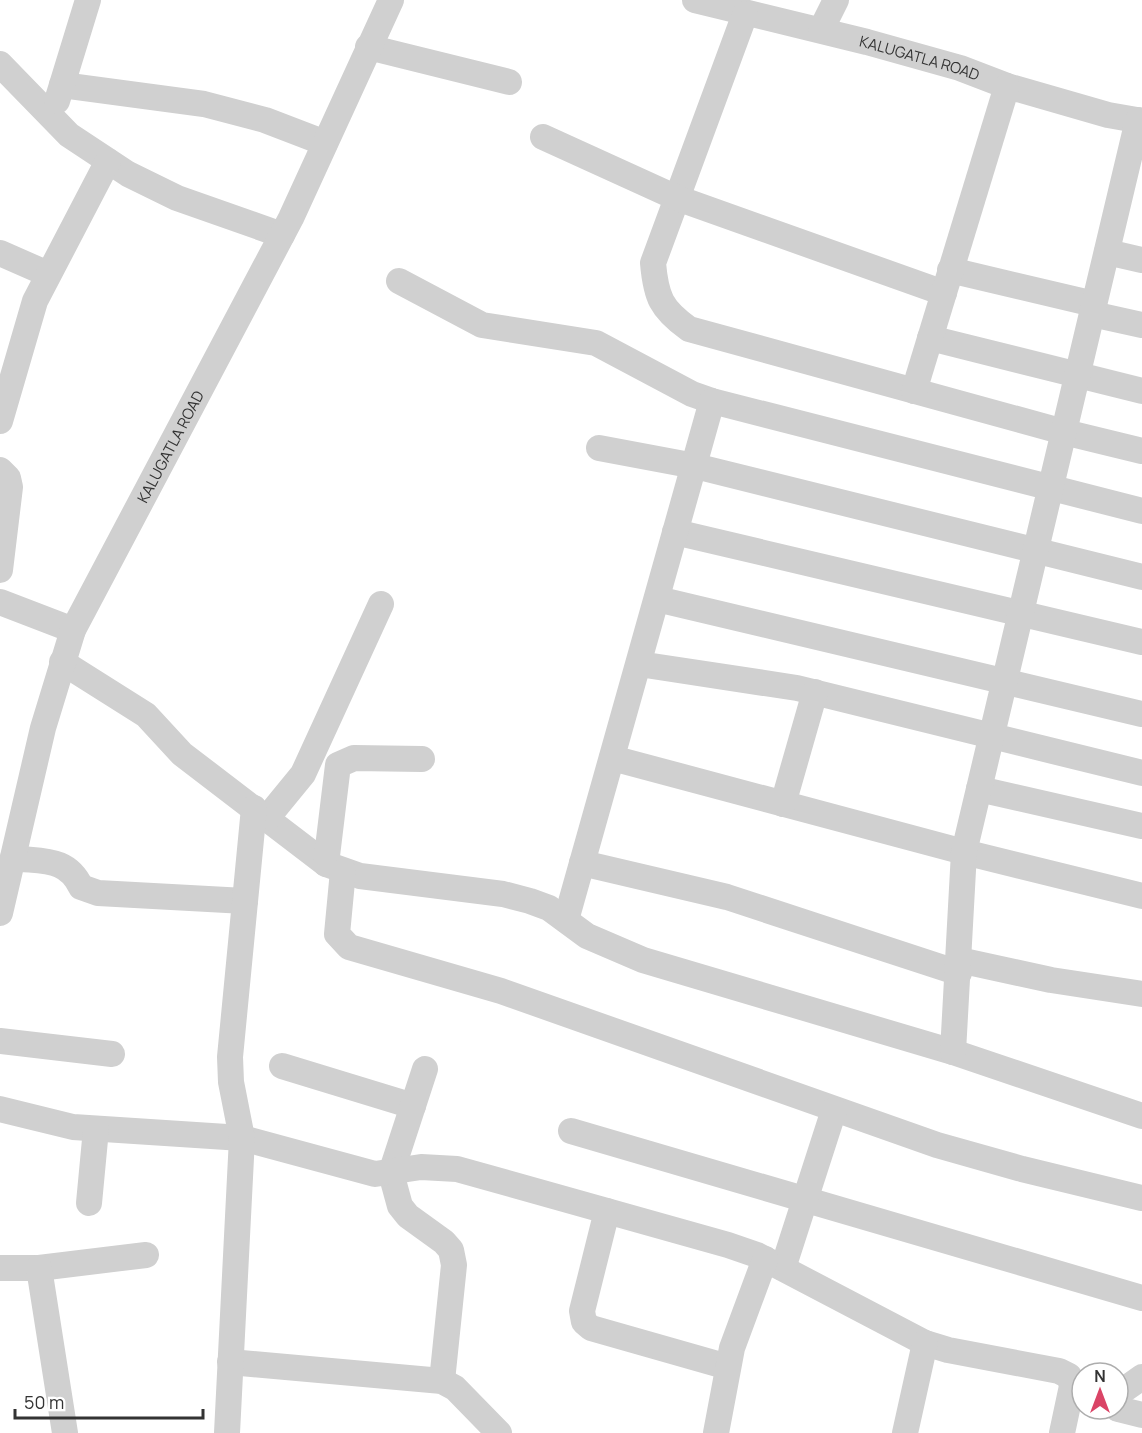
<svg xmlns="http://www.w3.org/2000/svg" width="1142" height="1433" font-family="Manrope,sans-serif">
<rect width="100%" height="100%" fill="#fff"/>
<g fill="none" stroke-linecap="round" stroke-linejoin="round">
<g stroke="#d0d0d0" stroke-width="26">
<path id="s1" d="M 695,0 L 867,42 L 960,68 L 1007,86 L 1108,115 L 1142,121"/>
<path d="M 745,14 L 653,263 C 656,297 661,309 689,329 L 1064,432 L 1142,451"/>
<path d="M 821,30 L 836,0"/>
<path d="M 368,47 L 509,82"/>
<path d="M 0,64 L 69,135 L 128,174 L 177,198 L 282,235"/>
<path d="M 62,85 L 204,104 L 265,120 L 325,143"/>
<path d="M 57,101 L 88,0"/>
<path d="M 543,137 L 677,198 L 944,293"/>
<path d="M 1107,252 L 1142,260"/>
<path d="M 0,253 L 48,274"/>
<path d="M 950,270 L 1094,304"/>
<path d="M 399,281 L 482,325 L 596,343 L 692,394 L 712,401 L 1142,511"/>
<path d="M 1092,314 L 1142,325"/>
<path d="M 930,338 L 1142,391"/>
<path d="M 914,391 L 1007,86"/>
<path d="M 0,421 L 35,301 L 108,161"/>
<path d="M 599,448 L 695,466 L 1142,577"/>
<path d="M 0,470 L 8,478 L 10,487 L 0,570"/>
<path d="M 675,532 L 1142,642"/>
<path d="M 657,599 L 1142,714"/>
<path d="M 0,602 L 73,630"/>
<path d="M 62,662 L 146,715 L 182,754 L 326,864 L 360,876 L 503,894 L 530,901 L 549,908 L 587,936 L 643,960 L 953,1052 L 1142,1116"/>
<path d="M 639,664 L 797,688 L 1142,773"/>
<path d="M 612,758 L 964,852 L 1142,896"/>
<path d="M 979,789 L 1142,826"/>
<path d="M 783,804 L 815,692"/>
<path d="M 267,818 L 303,774 L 381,604"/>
<path d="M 13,858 C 43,862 67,857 81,887 L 98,893 L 245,901"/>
<path d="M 582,863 L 727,897 L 959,973"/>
<path d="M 326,864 L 338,765 L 354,758 L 422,759"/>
<path d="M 343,871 L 337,934 L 349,947 L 501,991 L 937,1145 L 1022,1169 L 1142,1198"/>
<path id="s2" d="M 0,913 L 43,728 L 73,630 L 291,218 L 391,0"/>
<path d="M 566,920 L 712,401"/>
<path d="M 959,960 L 1051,980 L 1142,994"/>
<path d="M 0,1041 L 112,1054"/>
<path d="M 953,1052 L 964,852 L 1138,120"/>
<path d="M 282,1066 L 413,1106"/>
<path d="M 425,1069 L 391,1173 L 400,1206 L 408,1216 L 444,1242 L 451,1250 L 454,1265 L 442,1381"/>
<path d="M 0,1109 L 73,1127 L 242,1138 L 375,1174 L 421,1167 L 457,1169 L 728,1245 L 757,1255 L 925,1343 L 948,1350 L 1059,1371 L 1069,1376 L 1072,1386 L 1062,1433"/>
<path d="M 571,1131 L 1142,1298"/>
<path d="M 89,1203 L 96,1129"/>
<path d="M 607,1211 L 582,1311 L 584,1322 L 591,1328 L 728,1367"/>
<path d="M 0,1268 L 39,1268 L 146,1255"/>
<path d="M 39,1268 L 65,1433"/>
<path d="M 783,1268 L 834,1110"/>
<path d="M 230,1362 L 442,1381 L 455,1388 L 499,1433"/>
<path d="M 1118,1394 L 1142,1377"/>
<path d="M 1118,1409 L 1142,1415"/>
<path d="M 227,1433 L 242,1138 L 231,1082 L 230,1057 L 254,808"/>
<path d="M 716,1433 L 732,1348 L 765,1259"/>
<path d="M 905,1433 L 925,1343"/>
</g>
</g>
<g text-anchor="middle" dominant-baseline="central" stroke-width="6" stroke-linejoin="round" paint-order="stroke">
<g font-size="15" fill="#333" stroke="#fff">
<text stroke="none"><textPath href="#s1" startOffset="232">KALUGATLA ROAD</textPath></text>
<text stroke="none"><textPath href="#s2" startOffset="500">KALUGATLA ROAD</textPath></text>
</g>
</g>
<g transform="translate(1100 1391)"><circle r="28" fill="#ffffff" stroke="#adadad" stroke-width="1.5"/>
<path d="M0-4.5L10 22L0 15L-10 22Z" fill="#da4466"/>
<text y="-9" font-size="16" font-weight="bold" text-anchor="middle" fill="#333333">N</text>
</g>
<path d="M15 1409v9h188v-9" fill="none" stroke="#333333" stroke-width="3"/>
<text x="24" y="1409" font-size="18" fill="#333333" stroke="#ffffff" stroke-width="4.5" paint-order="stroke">50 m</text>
</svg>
